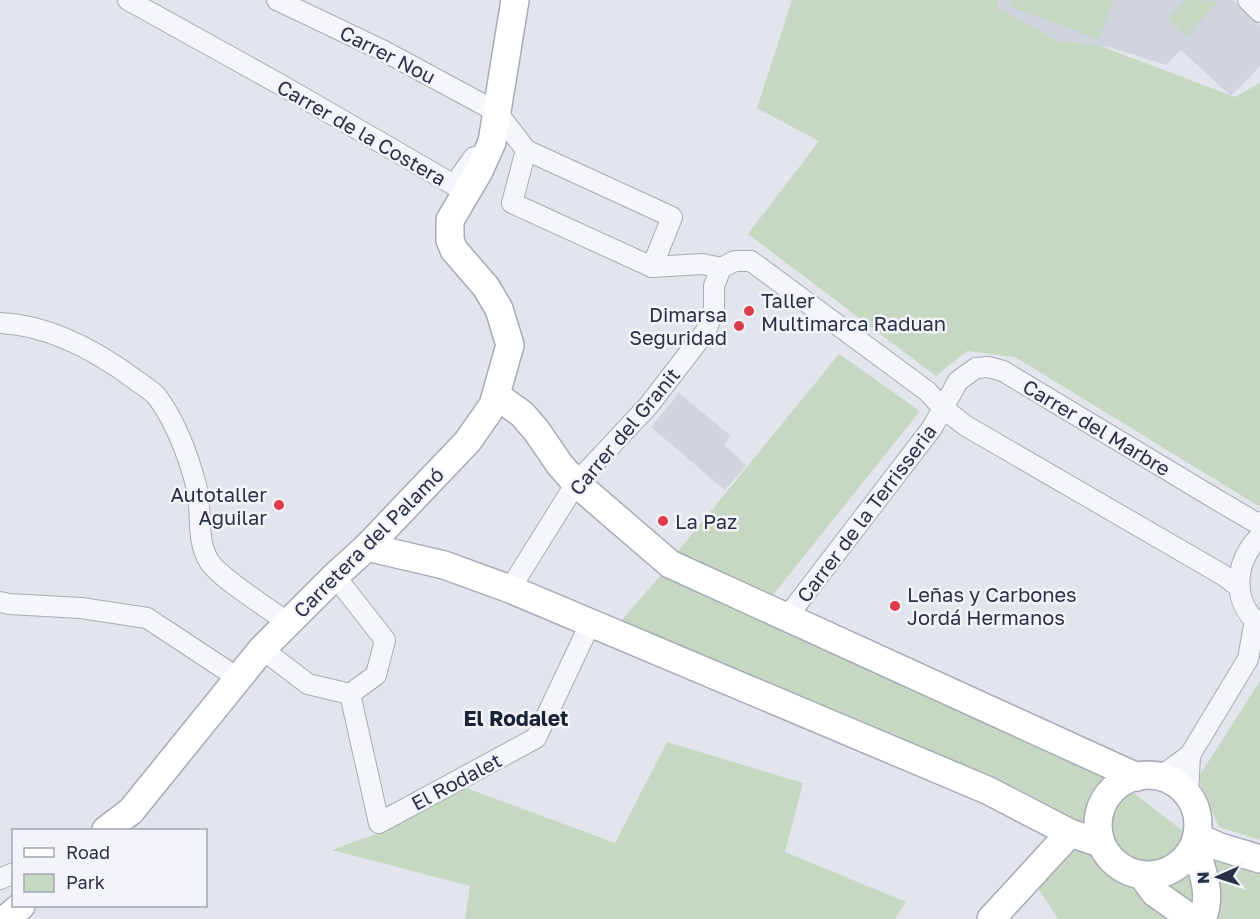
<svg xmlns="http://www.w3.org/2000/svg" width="1260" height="919" font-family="'Golos Text',sans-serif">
<rect width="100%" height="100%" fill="#e2e5ec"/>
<g fill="#cfd4de">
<path d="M 999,0 L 1233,0 L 1260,25 L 1260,66 L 1231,96 L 1181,50 L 1166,65 L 1109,47 L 1057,41 L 997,7 Z"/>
<path d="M 679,393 L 731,436 L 724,445 L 746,465 L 725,490 L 651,427 Z"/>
</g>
<g fill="#c6d7c2">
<path d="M 792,0 L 998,0 L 997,7 L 1057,41 L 1100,46 L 1235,97 L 1260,83 L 1260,505 L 1257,505 L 1015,357 L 967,351 L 936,376 L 748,234 L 819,141 L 757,108 Z"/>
<path d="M 1011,0 L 1113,0 L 1099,39 L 1009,6 Z"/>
<path d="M 1186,0 L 1218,1 L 1186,36 L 1168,19 Z"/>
<path d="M 839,354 L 920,411 L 773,595 L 675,555 Z"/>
<path d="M 661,575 L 1104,770 L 1215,856 L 1260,870 L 1260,919 L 1058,919 L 1038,888 L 1062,822 L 619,623 Z"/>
<path d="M 1260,681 L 1260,840 L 1219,827 L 1198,778 Z"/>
<path d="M 667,742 L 803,783 L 785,852 L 906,902 L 895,919 L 465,919 L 470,886 L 332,850 L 384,831 L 458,785 L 615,843 Z"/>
</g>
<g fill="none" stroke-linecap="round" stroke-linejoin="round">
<g stroke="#a6abb7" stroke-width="22">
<g id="street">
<path d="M 128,0 L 283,86 L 454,185 L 474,157"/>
<path d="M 277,0 L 384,51 L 497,112 L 526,150 L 512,203 L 652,267 L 703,264 L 721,268"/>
<path d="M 1248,0 L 1260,12"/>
<path d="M 526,150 L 672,217 L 652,267"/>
<path d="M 721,268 L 735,261 L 751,261 L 927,391 L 944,409 L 966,426 L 1223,575 L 1239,587"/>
<path d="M 0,323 C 50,325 97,351 137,381 C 144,386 153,391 158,398 C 176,423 188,455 196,485 C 203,510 195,538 209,561 C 219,578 270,609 288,623"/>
<path d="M 1260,536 C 1235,561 1230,601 1260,625"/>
<path d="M 510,589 L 576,483 L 649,405 L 706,331 L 714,308 L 714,286 L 721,268"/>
<path d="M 0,602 L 9,604 L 81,608 L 147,618 L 238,678"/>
<path d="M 787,617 L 932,428 L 958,381 L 976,368 L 988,367 L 1003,371 L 1214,498 L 1253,521 L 1260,523"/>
<path d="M 262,649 L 308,684 L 350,694 L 376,675 L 385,640 L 335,576"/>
<path d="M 350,694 L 379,823 L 536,738 L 591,622"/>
<path d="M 1161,776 L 1190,755 L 1248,659 L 1255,620"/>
<path d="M 1188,795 L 1190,755"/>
<path d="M 0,879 L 14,873"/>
</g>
</g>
<g stroke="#a6abb7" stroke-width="30">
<g id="secondary">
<path d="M 497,396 L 522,414 L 536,430 L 560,465 L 576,483 L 670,564 L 1137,777"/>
<path d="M 367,547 L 444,565 L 510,589 L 987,790 L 1070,833 L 1100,843"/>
<circle cx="1148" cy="825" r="50"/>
<path d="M 106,830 L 131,811 L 262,649 L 335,576 L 367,547 L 468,441 L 493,405 L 510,345 L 499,309 L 486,287 L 454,250 L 450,240 L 450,220 L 479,171 L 492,142 L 515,0"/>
<path d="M 1197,837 L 1220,847 L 1260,859"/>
<path d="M 1195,846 C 1202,871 1213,894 1202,919"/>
<path d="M 1142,875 L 1155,893 L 1192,919"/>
<path d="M 6,919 L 21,906"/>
<path d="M 991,919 L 1070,833"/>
</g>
</g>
<use href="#street" stroke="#f5f6f9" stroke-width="20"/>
<use href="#secondary" stroke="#fff" stroke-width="27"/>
</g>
<g fill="#dd3a4a" stroke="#f2f4f9" stroke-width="2">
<circle cx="749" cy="311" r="6"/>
<circle cx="739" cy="326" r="6"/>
<circle cx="279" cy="505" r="6"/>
<circle cx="663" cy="521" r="6"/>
<circle cx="895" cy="606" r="6"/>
</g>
<g text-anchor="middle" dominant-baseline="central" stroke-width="5" stroke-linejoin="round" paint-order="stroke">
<g font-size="20" fill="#283146" stroke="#f2f4f9">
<text transform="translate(388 54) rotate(27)">Carrer Nou</text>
<text transform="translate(362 132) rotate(30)">Carrer de la Costera</text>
<text transform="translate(1097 427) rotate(31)">Carrer del Marbre</text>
<text transform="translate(624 431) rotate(-50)">Carrer del Granit</text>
<text transform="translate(866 513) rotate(-53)">Carrer de la Terrisseria</text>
<text transform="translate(368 542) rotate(-45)">Carretera del Palamó</text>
<text transform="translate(456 781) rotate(-28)">El Rodalet</text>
</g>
<g font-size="20" fill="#283146" stroke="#f2f4f9" text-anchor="start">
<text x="761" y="300">Taller<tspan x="761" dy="23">Multimarca Raduan</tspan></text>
<text x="727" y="314" text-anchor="end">Dimarsa<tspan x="727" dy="23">Seguridad</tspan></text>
<text x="267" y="494" text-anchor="end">Autotaller<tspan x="267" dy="23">Aguilar</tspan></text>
<text x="675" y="521">La Paz</text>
<text x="907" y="594">Leñas y Carbones<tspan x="907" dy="23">Jordá Hermanos</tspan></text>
</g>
<g font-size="21" font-weight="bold" fill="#1a2236" stroke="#f2f4f9">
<text x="516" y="718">El Rodalet</text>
</g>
</g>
<rect x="12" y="829" width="195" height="78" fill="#f2f4f9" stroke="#a1a6b1" stroke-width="1.5"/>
<rect x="24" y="848" width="30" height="9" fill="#ffffff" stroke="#a1a6b1" stroke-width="1.5"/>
<text x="66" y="859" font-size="18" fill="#283146">Road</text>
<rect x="24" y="874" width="30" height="18" fill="#c6d7c2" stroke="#a1a6b1" stroke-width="1.5"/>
<text x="66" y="889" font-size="18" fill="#283146">Park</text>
<g transform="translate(1218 877) rotate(267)" stroke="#f2f4f9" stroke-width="4.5" paint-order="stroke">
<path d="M0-4.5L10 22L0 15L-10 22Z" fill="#283146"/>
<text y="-9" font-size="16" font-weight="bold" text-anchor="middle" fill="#283146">N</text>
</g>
</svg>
